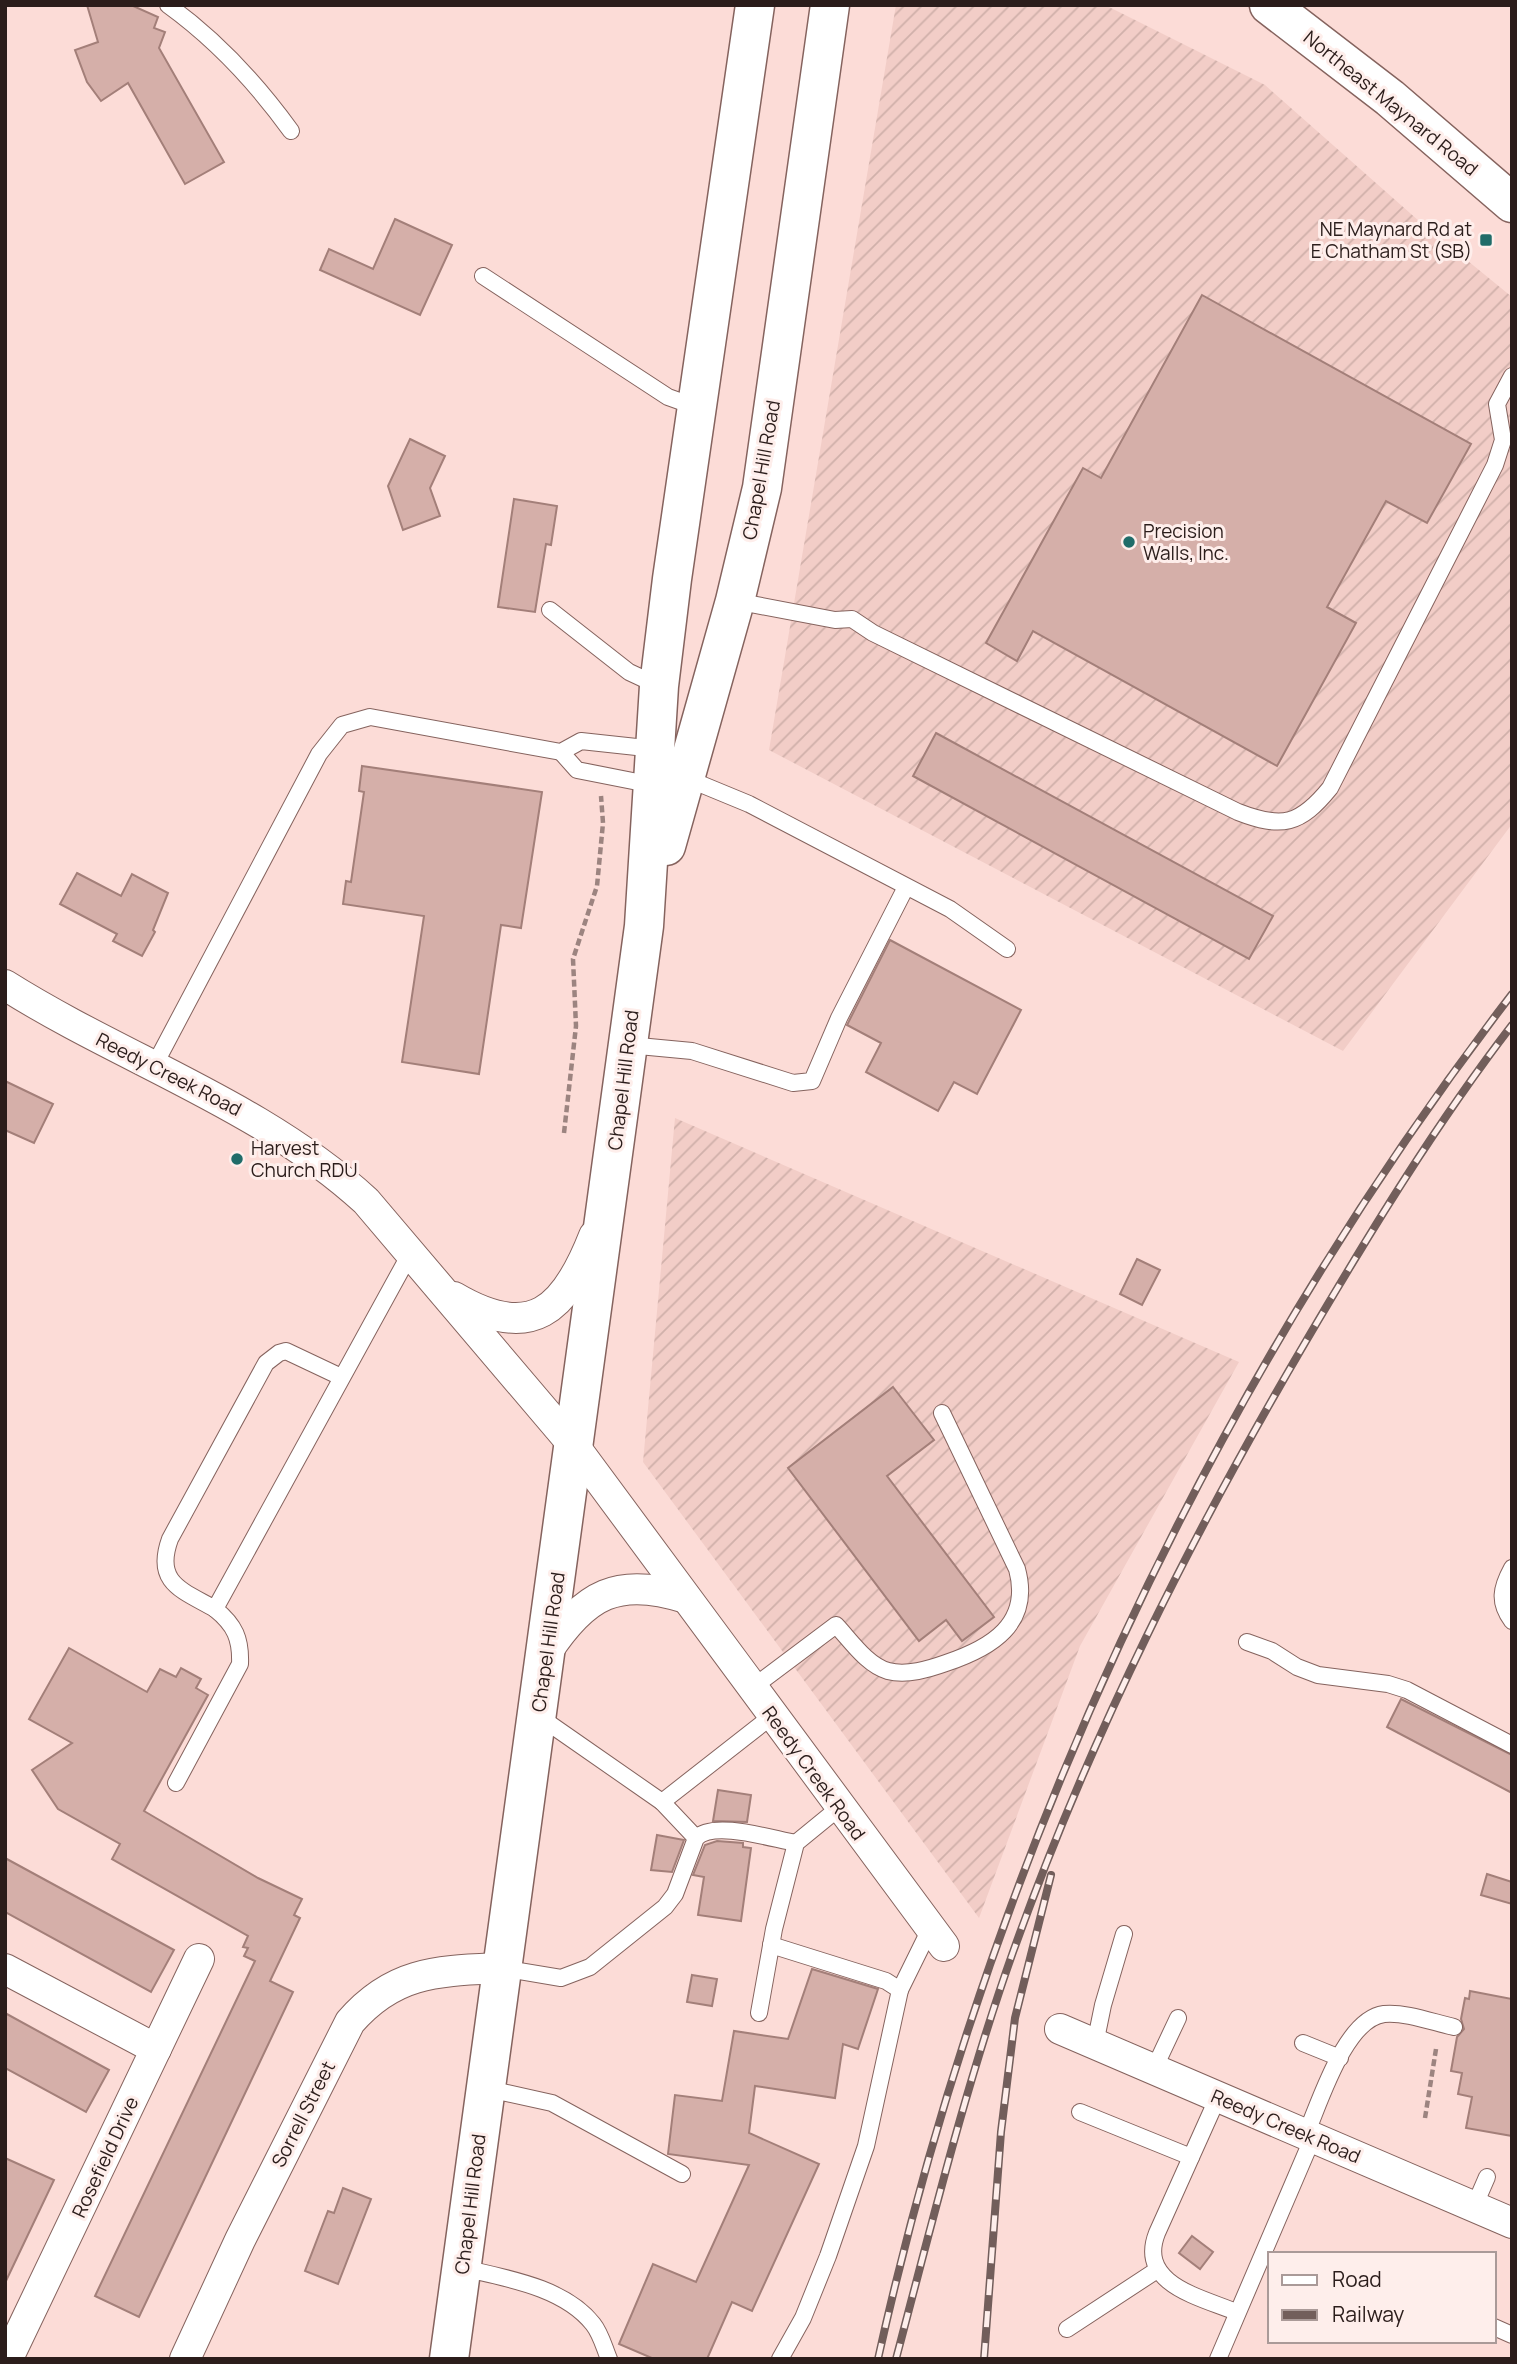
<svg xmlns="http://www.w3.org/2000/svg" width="1517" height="2364" font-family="Manrope,sans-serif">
<defs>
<pattern id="industrial-furrows" width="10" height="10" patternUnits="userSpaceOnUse" patternTransform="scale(1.75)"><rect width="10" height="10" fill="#f2cdc7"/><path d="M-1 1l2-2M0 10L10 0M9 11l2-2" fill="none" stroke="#d0b0aa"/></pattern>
</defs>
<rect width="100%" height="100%" fill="#fcdcd7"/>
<g fill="url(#industrial-furrows)">
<path d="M 896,5 L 1105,5 L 1265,85 L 1419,221 L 1512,297 L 1512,824 L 1343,1051 L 769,750 Z"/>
<path d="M 675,1118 L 1239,1362 L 1080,1646 L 979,1918 L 643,1462 Z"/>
</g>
<g fill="#d5afa9" stroke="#a37f79" stroke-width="2">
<path d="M 87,5 L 131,5 L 158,17 L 154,28 L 165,32 L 159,48 L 224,162 L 185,184 L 128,83 L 101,101 L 87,82 L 75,50 L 98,42 Z"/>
<path d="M 395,219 L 452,245 L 420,315 L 320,270 L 329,249 L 373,269 Z"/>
<path d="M 1202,295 L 1471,444 L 1427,523 L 1386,501 L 1327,607 L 1356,623 L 1277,766 L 1033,631 L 1017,661 L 986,643 L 1083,468 L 1101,478 Z"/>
<path d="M 410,439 L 445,456 L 430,488 L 440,516 L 403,530 L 388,486 Z"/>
<path d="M 514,499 L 557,506 L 551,545 L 546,544 L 535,612 L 498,607 Z"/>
<path d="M 936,733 L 1273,916 L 1249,959 L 913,776 Z"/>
<path d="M 362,766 L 542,792 L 521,928 L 501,925 L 479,1074 L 402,1062 L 424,916 L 343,904 L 346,881 L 351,882 L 364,792 L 359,791 Z"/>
<path d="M 77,873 L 121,896 L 132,874 L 168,893 L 153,930 L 155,932 L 142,956 L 113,941 L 117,934 L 60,904 Z"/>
<path d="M 890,940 L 1021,1010 L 977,1094 L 954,1082 L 938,1111 L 866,1072 L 881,1043 L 847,1025 Z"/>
<path d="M 5,1081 L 53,1104 L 34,1143 L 5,1130 Z"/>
<path d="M 1137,1259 L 1160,1270 L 1142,1305 L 1120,1294 Z"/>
<path d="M 893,1387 L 934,1440 L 887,1476 L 994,1617 L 962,1641 L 946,1620 L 919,1641 L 788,1468 Z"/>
<path d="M 69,1648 L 147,1692 L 160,1669 L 176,1677 L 181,1668 L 201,1679 L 196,1688 L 208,1695 L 144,1811 L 258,1878 L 302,1899 L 294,1915 L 300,1918 L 270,1981 L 293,1992 L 139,2317 L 95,2296 L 255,1961 L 244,1956 L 248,1948 L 243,1947 L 248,1936 L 112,1859 L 120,1844 L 58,1809 L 32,1770 L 72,1743 L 29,1719 Z"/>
<path d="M 1401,1699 L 1512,1755 L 1512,1793 L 1387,1727 Z"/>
<path d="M 718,1790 L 751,1795 L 747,1822 L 713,1821 Z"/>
<path d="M 657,1835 L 684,1840 L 672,1872 L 651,1870 Z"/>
<path d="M 717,1841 L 743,1843 L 743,1847 L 751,1848 L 741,1921 L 698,1915 L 704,1877 L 693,1875 L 705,1845 Z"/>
<path d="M 5,1858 L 174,1950 L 151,1992 L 5,1912 Z"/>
<path d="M 1487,1874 L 1512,1882 L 1512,1904 L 1481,1895 Z"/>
<path d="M 812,1969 L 878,1989 L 858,2049 L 843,2044 L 835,2098 L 755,2086 L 749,2133 L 819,2164 L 752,2311 L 732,2302 L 707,2359 L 654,2359 L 619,2344 L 653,2264 L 696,2282 L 749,2165 L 668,2154 L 675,2095 L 722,2101 L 734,2031 L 788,2039 Z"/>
<path d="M 692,1975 L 717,1979 L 712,2006 L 687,2002 Z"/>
<path d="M 1470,1991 L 1512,1999 L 1512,2136 L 1466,2128 L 1472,2097 L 1458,2094 L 1462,2073 L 1451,2071 L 1457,2037 L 1464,2029 L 1461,2019 L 1465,1998 L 1469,1999 Z"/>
<path d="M 5,2013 L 109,2070 L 86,2112 L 5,2068 Z"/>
<path d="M 5,2158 L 54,2180 L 5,2283 Z"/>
<path d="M 343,2188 L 371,2199 L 338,2284 L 305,2271 L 328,2211 L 334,2213 Z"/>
<path d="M 1192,2236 L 1213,2252 L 1200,2269 L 1179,2253 Z"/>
</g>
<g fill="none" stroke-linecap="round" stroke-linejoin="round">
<g stroke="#85635e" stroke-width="18">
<g id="service">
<path d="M 168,5 C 215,39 257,84 291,131"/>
<path d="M 483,276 L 668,397 L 696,407"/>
<path d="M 735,601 L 835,620 L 852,619 L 873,633 L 1238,812 C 1282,829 1300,825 1330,788 L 1495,465 L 1503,440 L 1497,404 L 1512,376"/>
<path d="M 550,610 L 629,672 L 659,686"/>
<path d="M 561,752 L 577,770 L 653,785"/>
<path d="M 686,778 L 749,804 L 950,909 L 1007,949"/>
<path d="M 628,1045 L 692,1051 L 793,1083 L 812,1081 L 839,1018 L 906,887"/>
<path d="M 154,1066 L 319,754 L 342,725 L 370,717 L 561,752 L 581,741 L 655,749"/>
<path d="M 341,1377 L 286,1351 L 279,1353 L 266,1363 L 170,1539 C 154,1583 182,1590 215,1609 L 411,1252"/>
<path d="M 1512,1568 C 1501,1588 1498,1602 1512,1621"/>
<path d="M 1247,1642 L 1272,1651 L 1297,1667 L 1318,1675 L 1388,1684 L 1407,1690 L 1512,1745"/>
<path d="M 752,1688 L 836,1625 C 851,1641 867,1665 888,1671 C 907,1676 929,1669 946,1663 C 991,1648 1032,1624 1017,1569 L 942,1413"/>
<path d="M 537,1715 L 662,1802 L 772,1716"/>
<path d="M 176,1783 L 240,1664 C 241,1639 235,1625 215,1609"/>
<path d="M 662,1802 L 696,1838"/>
<path d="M 771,1945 L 886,1981 L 900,1990 L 866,2146 L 828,2256 L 803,2318 L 780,2359"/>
<path d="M 501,1968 L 561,1978 L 590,1967 L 665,1907 L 675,1894 L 696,1838 C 714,1820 772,1839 796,1843"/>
<path d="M 900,1990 L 930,1929"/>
<path d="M 759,2013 L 774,1929 L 796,1843 L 840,1807"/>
<path d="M 1303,2043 L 1340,2058"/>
<path d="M 1095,2044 L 1103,2005 L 1124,1934"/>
<path d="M 1154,2069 L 1178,2018"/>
<path d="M 484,2088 L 552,2103 L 682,2174"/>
<path d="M 1218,2097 L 1157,2233 C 1137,2284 1200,2297 1236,2312"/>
<path d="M 1080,2112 L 1191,2157"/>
<path d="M 1306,2134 C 1320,2102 1345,2019 1384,2014 C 1406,2012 1432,2022 1454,2027"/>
<path d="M 1474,2207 L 1487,2177"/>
<path d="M 463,2268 C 505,2278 564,2287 593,2324 C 601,2334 604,2347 609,2359"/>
<path d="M 1494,2327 L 1512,2335"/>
<path d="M 1067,2329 L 1157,2270"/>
<path d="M 1218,2359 L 1313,2137"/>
</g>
</g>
<g stroke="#85635e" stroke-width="32">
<g id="minor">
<path d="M 5,985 C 124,1060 261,1105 366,1201 L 575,1447 L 944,1946"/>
<path d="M 454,1297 C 532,1343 565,1310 594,1236"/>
<path d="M 547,1652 C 585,1594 618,1576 686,1598"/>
<path d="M 5,1969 L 156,2049"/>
<path d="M 1060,2029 L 1512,2223"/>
<path d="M 10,2354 L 199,1959"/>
<path d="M 185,2359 L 240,2240 L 350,2022 C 394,1971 438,1971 501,1968"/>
</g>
</g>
<g stroke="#85635e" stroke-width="41">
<g id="secondary">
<path d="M 666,846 L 735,601 L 762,488 L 830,5"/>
<path d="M 449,2359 L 644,926 L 659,686 L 672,579 L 755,5"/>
</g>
</g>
<g stroke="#85635e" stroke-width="41">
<path id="primary" d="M 1269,5 L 1390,98 L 1512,203"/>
</g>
<g stroke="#9c8480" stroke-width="4.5" stroke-dasharray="7 3.5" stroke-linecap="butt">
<path d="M 564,1133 L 576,1026 L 573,959 L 597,886 L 603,823 L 601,796"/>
<path d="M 1425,2118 L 1436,2049"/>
</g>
<use href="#service" stroke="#fff" stroke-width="16"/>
<use href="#minor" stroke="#fff" stroke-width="30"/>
<use href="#secondary" stroke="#fff" stroke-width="38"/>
<use href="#primary" stroke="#fff" stroke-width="38"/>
<g stroke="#725e5b" stroke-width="8">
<g id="rail">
<path d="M 878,2359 C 987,1867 1205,1394 1512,994"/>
<path d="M 896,2359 C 932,2223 966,2084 1013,1952 C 1090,1736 1193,1533 1309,1336 C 1372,1229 1436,1124 1512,1025"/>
<path d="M 984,2359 L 1001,2132 L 1015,2018 L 1051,1875"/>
</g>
</g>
<use href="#rail" stroke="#feeeeb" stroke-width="5" stroke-dasharray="16" stroke-linecap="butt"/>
</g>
<g fill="#206c69" stroke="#feeeeb" stroke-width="2.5">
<rect x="1479" y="233" width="14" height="14" rx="3.5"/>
<circle cx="1129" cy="542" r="7"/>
<circle cx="237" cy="1159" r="7"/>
</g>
<g text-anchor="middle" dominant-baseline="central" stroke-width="6" stroke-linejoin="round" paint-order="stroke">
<g font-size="19" fill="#2b1d1b" stroke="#feeeeb">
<text transform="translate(1391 103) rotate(39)">Northeast Maynard Road</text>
<text transform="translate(761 470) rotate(-80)">Chapel Hill Road</text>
<text transform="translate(169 1074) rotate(27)">Reedy Creek Road</text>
<text transform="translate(623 1080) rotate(-83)">Chapel Hill Road</text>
<text transform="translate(548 1642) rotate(-82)">Chapel Hill Road</text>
<text transform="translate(814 1773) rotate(54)">Reedy Creek Road</text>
<text transform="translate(303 2114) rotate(-63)">Sorrell Street</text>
<text transform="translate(1286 2126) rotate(23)">Reedy Creek Road</text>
<text transform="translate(105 2157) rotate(-65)">Rosefield Drive</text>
<text transform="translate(470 2204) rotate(-83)">Chapel Hill Road</text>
</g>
<g font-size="19" fill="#2b1d1b" stroke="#feeeeb" text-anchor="start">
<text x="1472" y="229" text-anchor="end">NE Maynard Rd at<tspan x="1472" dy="22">E Chatham St (SB)</tspan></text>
<text x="1143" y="531">Precision<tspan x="1143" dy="22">Walls, Inc.</tspan></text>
<text x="251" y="1148">Harvest<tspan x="251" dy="22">Church RDU</tspan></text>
</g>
</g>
<rect width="1517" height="2364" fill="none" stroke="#2b1d1b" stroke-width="14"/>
<rect x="1268" y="2252" width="228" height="91" fill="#feeeeb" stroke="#aa9a98" stroke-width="2"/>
<rect x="1282" y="2275" width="35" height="10" fill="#ffffff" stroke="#aa9a98" stroke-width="2"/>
<text x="1332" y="2287" font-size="21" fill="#2b1d1b">Road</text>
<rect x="1282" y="2310" width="35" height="10" fill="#725e5b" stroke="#aa9a98" stroke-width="2"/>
<text x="1332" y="2322" font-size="21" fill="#2b1d1b">Railway</text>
</svg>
